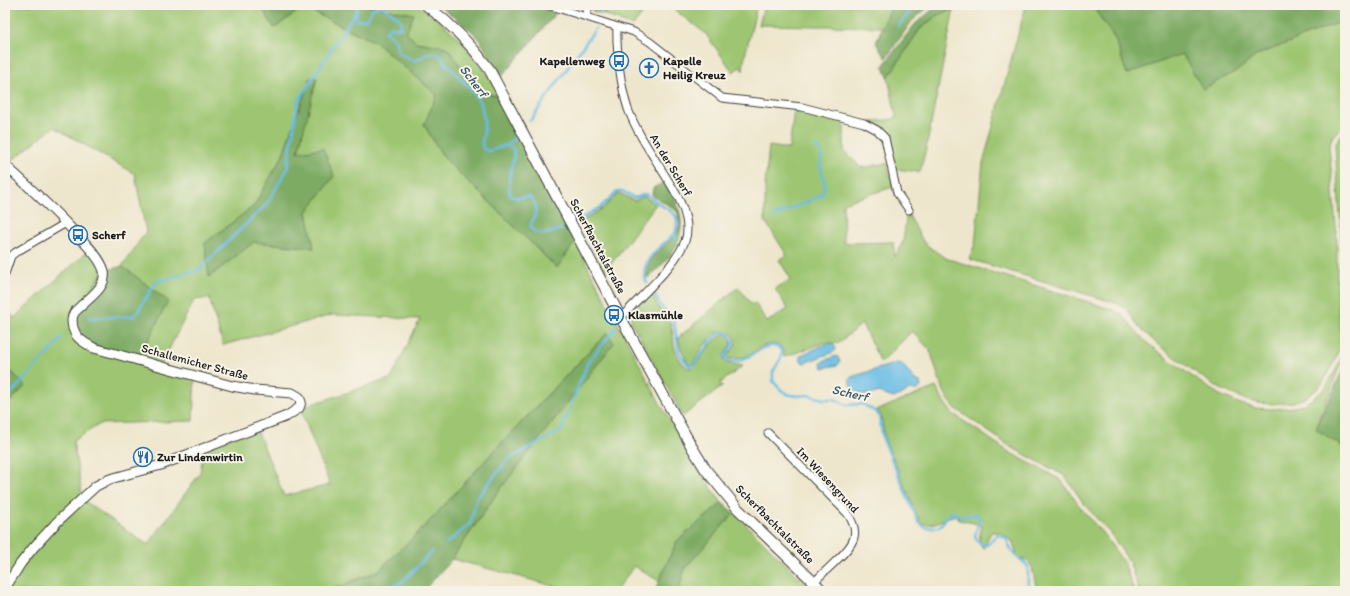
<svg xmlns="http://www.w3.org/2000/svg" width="1350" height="596" font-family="Itim,sans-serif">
<rect width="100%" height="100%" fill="#f7f3e8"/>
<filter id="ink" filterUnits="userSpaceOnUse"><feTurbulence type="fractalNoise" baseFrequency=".025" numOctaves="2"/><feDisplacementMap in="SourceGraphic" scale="8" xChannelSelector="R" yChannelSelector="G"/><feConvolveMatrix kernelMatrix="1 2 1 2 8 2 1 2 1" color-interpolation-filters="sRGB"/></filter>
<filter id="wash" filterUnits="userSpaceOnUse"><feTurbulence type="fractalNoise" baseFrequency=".012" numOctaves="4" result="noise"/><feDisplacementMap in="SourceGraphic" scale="16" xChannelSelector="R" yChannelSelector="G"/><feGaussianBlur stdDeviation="0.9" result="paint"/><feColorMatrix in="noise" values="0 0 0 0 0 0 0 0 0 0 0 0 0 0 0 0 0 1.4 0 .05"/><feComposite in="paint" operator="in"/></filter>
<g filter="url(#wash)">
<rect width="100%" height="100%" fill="#eee6cc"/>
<g fill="#9ec672" stroke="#5d7147" fill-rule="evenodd">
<path d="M 5,5 L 227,5 L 262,8 L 275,28 L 303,7 L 377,43 L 437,95 L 424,125 L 445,159 L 557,268 L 575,242 L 661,405 L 701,474 L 722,503 L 677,541 L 659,581 L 634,566 L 616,591 L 573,591 L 452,559 L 607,333 L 495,450 L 425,526 L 378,571 L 328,591 L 5,591 L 5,407 L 25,386 L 8,368 L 5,371 L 5,305 L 14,318 L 90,249 L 104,271 L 74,313 L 78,338 L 168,301 L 122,266 L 146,232 L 135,174 L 54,127 L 5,166 ZM 310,78 L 316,78 L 298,152 L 334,176 L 307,212 L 314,248 L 254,242 L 209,277 L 205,243 L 254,206 L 282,157 ZM 209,298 L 223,345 L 332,315 L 420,319 L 391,379 L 386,380 L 300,408 L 330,485 L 284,496 L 256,428 L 204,448 L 200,473 L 148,545 L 83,500 L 73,441 L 100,424 L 193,421 L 195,375 L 160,367 L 194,300 Z"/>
<path d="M 368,5 L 417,5 L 441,22 L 463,42 L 486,73 L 501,97 L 478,91 L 447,47 L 416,42 L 406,33 L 413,14 L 369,6 Z"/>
<path d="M 606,5 L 649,5 L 633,26 L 605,15 Z"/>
<path d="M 668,5 L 757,5 L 744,60 L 743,71 L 740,67 L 733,72 L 705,33 Z"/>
<path d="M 764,5 L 893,5 L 882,27 L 759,25 Z"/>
<path d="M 1026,5 L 1092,5 L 1115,39 L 1127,74 L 1182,54 L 1237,71 L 1257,55 L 1345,20 L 1345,123 L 1333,136 L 1329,145 L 1337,238 L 1337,295 L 1341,339 L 1339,350 L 1333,365 L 1322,384 L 1315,391 L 1303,399 L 1293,402 L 1272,404 L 1259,403 L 1246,400 L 1221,389 L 1205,379 L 1157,344 L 1138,326 L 1127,309 L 1116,303 L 969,259 L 975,244 L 983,163 Z"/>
<path d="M 954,9 L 926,149 L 920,172 L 895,169 C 891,146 893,131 868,122 L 895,119 L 896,116 L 888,77 L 920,29 L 936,16 Z"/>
<path d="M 794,110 L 844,121 L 844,150 L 861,168 L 887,163 L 893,187 L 843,203 L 844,243 L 893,242 L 895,257 L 903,242 L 906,219 L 905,208 L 924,243 L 945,258 L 1089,302 L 1116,311 L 1125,318 L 1145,341 L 1156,350 L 1204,385 L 1220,395 L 1238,403 L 1255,408 L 1272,409 L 1294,407 L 1305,404 L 1315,397 L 1325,389 L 1337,367 L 1344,351 L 1343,357 L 1316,429 L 1345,448 L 1345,591 L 1139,591 L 1129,561 L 1110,533 L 1084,504 L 1065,476 L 1011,447 L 956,409 L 948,399 L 941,385 L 930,350 L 912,331 L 881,363 L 862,324 L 838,343 L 824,343 L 784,357 L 784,352 L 779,345 C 760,341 757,354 742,358 C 738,359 733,359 729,359 L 727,356 C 729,352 733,350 735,346 C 738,333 723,328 714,335 C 706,342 699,354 693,363 L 691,365 L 688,364 L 681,349 L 678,338 L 738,287 L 752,305 L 755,303 L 767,322 L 788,309 L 775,289 L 791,279 L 779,260 L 787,255 L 765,221 L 765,186 L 769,146 L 789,149 Z"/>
<path d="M 1345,131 L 1345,259 L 1343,263 L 1335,145 L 1339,137 Z"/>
<path d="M 619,193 L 635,201 L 644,196 L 656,204 L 605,272 L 588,238 L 583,220 L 603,208 Z"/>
<path d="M 651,291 L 658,307 L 671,324 L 673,335 L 674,345 L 677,355 L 684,365 L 688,368 C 692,368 694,367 696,364 C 700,360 725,320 731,340 C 733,348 723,350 724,360 L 727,363 L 743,366 L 720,383 L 723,386 L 683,416 L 631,321 L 633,311 Z"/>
<path d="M 936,387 L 944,402 L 952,413 L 1009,452 L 1061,480 L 1080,507 L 1105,536 L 1124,563 L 1134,591 L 1037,591 L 1032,567 L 1029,562 L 1017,557 L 1013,542 L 1000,532 L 991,532 L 983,549 C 977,542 980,534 982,526 L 974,523 L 959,520 L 957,515 C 942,517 937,527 921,524 L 885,440 L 881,415 L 877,410 Z"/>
<path d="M 734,513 L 813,591 L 678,591 L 685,568 Z"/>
</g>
<g fill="#7eab64" stroke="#4d6440">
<path d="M 227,5 L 368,5 L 369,6 L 414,14 L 406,33 L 416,42 L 447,47 L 478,91 L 501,97 L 575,242 L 557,268 L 445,159 L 424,125 L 437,95 L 377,43 L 303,7 L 274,28 L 262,8 Z"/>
<path d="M 439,5 L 534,5 L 556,13 L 502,76 L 481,42 L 473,32 Z"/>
<path d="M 591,5 L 606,5 L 605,15 L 592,11 Z"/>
<path d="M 893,5 L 931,5 L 912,21 L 886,58 L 876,43 L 882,27 Z"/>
<path d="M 938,5 L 959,5 L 954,9 L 936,16 L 920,29 L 888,77 L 883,66 L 915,24 Z"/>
<path d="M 1092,5 L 1345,5 L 1345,20 L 1257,55 L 1237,71 L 1203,89 L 1182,54 L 1127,74 L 1115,39 Z"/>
<path d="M 310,78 L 317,78 L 298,152 L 323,148 L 334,176 L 307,212 L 314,248 L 254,242 L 209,277 L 205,243 L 254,206 L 282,157 Z"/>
<path d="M 665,182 C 692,221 684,250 647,278 L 647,268 L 652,257 L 677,233 L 680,224 L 678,213 L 673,208 L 652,195 L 653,188 Z"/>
<path d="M 122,266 L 168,301 L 138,361 L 85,343 L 74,313 L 104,271 Z"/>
<path d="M 607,333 L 614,343 L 495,496 L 452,559 L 423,591 L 328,591 L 378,571 L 425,526 L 495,450 Z"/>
<path d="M 1345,364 L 1345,448 L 1316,429 Z"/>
<path d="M 8,368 L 25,386 L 5,407 L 5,371 Z"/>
<path d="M 722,503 L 734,513 L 685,568 L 678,591 L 655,591 L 659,581 L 677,541 Z"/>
</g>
<g fill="#69bde5" stroke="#426c80">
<path d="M 829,343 L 834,345 L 836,349 L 834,352 L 804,363 L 802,362 L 800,358 L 801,355 Z"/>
<path d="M 836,356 L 838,357 L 840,362 L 838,365 L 823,368 L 821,363 L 823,361 Z"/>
<path d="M 897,363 L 902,364 L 915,380 L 920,382 L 921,387 L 918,390 L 910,390 L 894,398 L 887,396 L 880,392 C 875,393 869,396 864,395 C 855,394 847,385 851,377 Z"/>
</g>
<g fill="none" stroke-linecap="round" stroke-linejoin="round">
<g stroke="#69bde5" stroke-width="2.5">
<path d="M 357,5 L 356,20 L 367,19 L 373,8 L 381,6 L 390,11 L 401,21 L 401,28 L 390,27 L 385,32 L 395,39 L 399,53 L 415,61 L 429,53 L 435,53 L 441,56 L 444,62 L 469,87 L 481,104 L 484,119 L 484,132 L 482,143 L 483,149 L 489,151 L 507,145 L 513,148 L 514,156 L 509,179 L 510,195 L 517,198 L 529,196 L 536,205 L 535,216 L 531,224 L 531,228 C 540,238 551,233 561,229"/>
<path d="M 601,12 L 602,5"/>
<path d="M 898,26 L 916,5"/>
<path d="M 530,121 L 596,28"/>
<path d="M 507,145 L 515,138"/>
<path d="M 773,217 L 822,195 L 825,186 L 821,168 L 821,152 L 816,145"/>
<path d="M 575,222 L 602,206 L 618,191 L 622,191 L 635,198 L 645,194 C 652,197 657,203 664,207 C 677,214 680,218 675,233 C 662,245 636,263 647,283"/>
<path d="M 675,234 L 676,240"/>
<path d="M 653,290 L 660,305 L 674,322 L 679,353 L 688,365 L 690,366 L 694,364 L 715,337 L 721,333 L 728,333 L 733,341 L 733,345 L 725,356 L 728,361 L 734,362 L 743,360 L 764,348 L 771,346 L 777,346 L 780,349 L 782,352 L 781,358 L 773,372 L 773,381 L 780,389 L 786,394 L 797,396 L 808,395 L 823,399 L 835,399 L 847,405 L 863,404 L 876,412 L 879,416 L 883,439 L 918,522 L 926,528 L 939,527 L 951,512 L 963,517 L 977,514 L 979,521 L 975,536 L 980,544 L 987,545 L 998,534 L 1006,538 L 1012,552 L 1028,566 L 1028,591"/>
<path d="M 89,318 L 135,316 L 156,282 L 199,270 L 250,220 L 267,204 L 287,169 L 298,101 L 355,13"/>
<path d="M 5,398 L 16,388 L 62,338"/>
<path d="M 447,543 L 470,524 L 477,498 L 508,459 L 561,431 L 588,362 L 616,328"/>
<path d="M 380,591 L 402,582 L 433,551"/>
</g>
</g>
</g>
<g filter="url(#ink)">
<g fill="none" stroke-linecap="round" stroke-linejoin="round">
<g stroke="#3c3a36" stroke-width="9">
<g id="minor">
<path d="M 548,5 L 634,32 L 650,42 L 722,98 L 802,107 L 864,123 L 877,130 L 885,138 L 897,193 L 909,210"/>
<path d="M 586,16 L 589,5"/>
<path d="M 617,27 C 616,49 621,88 628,109 C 640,141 663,169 679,199 C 685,211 690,228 685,241 C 675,267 640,296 621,318"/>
<path d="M 5,274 L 11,256 L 16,252 L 66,223"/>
<path d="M 768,433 L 847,513 C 862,534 853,545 837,560 C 829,568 821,575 814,582"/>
</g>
</g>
<g stroke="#3c3a36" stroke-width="11">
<path id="tertiary" d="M 5,165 C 30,188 56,211 79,237 C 87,245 101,259 104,271 C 107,287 90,297 80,307 C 78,309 75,311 74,313 C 71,318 72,323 73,328 C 76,339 85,343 94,348 L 232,386 L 255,390 L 292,393 L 299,397 L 301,402 L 299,408 L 287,416 L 161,465 L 110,479 L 96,486 L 58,521 L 33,548 L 21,563 L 5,588"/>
</g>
<g stroke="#3c3a36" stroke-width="12">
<path id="secondary" d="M 426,5 C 451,24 471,44 489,69 L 621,318 L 693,449 L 706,470 L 738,509 L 823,591"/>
</g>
<use href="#minor" stroke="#fff" stroke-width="7"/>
<use href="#tertiary" stroke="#fff" stroke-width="9"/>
<use href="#secondary" stroke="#fff" stroke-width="10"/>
</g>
</g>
<defs>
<g id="bus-ring" transform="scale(1)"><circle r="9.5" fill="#f7f3e8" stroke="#1f6fb2" stroke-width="1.5"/><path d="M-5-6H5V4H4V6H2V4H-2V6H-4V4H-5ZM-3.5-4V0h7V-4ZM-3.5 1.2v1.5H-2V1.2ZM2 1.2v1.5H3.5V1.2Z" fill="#1f6fb2"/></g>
<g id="church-ring" transform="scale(1)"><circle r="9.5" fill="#f7f3e8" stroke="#1f6fb2" stroke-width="1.5"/><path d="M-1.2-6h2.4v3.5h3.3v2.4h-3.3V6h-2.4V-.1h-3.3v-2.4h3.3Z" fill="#1f6fb2"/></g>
<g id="restaurant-ring" transform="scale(1)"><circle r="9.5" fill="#f7f3e8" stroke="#1f6fb2" stroke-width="1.5"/><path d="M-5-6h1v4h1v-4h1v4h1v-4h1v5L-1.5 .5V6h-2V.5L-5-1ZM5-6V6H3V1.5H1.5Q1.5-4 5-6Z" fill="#1f6fb2"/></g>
</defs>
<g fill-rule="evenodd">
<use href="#bus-ring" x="619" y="61"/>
<use href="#church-ring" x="649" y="68"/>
<use href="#bus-ring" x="78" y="235"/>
<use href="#bus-ring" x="614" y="315"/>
<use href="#restaurant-ring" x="143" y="457"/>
</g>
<g text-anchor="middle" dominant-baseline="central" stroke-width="4" stroke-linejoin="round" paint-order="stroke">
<g font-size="12" font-weight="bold" fill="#1c1c1c" stroke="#f7f3e8" text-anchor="start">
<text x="605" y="61" text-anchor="end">Kapellenweg</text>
<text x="663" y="61">Kapelle<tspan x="663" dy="14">Heilig Kreuz</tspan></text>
<text x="92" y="235">Scherf</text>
<text x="628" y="315">Klasmühle</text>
<text x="157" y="457">Zur Lindenwirtin</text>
</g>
<g font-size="12" fill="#1c1c1c" stroke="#f7f3e8">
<text transform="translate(671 165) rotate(59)">An der Scherf</text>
<text transform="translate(598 246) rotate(62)">Scherfbachtalstraße</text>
<text transform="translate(195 362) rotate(15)">Schallemicher Straße</text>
<text transform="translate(828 480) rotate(47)">Im Wiesengrund</text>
<text transform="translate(775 524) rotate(45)">Scherfbachtalstraße</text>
</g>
<g font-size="13" font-style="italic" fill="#375462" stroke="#f7f3e8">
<text transform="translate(474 81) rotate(52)">Scherf</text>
<text transform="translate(850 393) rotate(13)">Scherf</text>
</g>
</g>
<rect width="1350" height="596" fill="none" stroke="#f7f3e8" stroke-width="20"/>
</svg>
